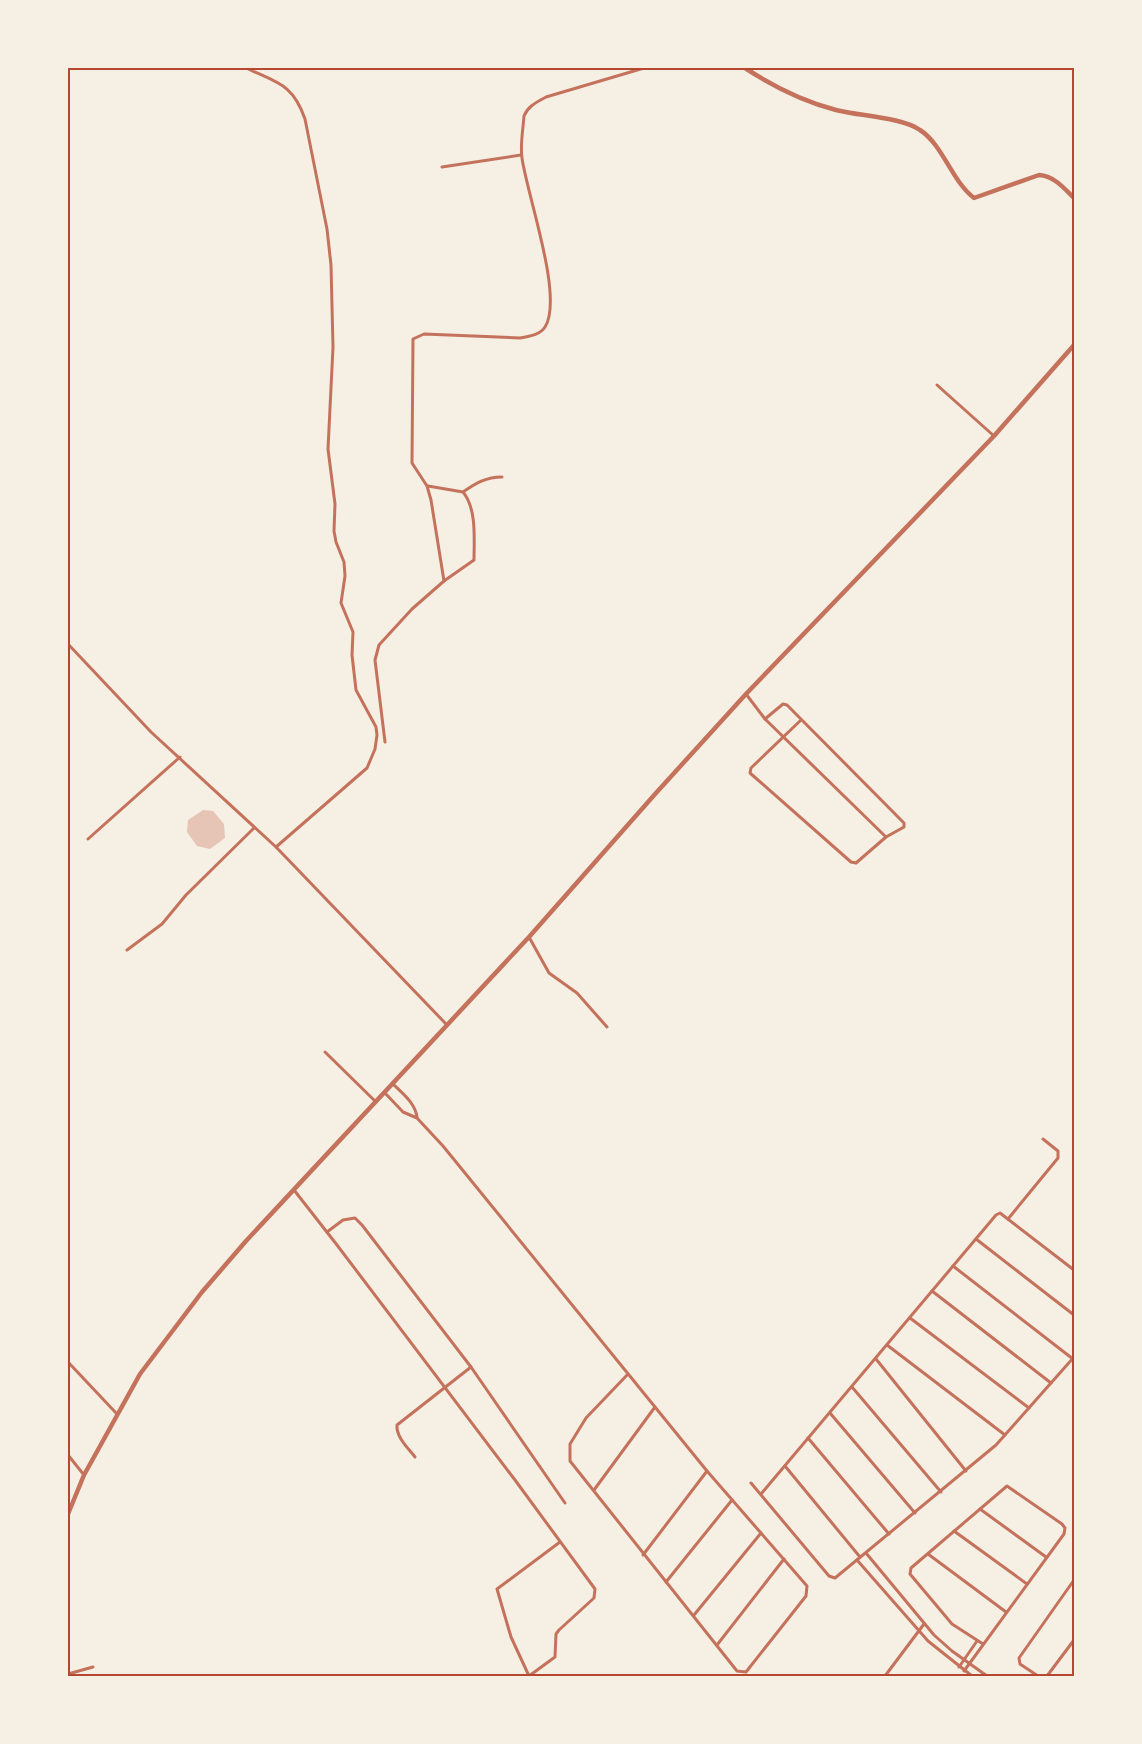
<svg xmlns="http://www.w3.org/2000/svg" width="1142" height="1744" font-family="Rubik,sans-serif">
<rect width="100%" height="100%" fill="#f6efe4"/>
<path fill="#e6c5b7" d="M 203,810 L 213,811 L 224,824 L 225,838 L 210,849 L 197,846 L 187,832 L 188,820 Z"/>
<g fill="none" stroke-linecap="round" stroke-linejoin="round">
<g stroke="#c5725c" stroke-width="3">
<path d="M 246,68 C 278,83 293,84 305,119 L 327,229 L 331,265 L 333,347 L 328,449 L 335,504 L 334,531 L 336,542 L 344,562 L 345,576 L 341,603 L 353,632 L 352,655 L 356,690 L 376,727 L 377,735 L 375,749 L 367,768 L 276,847"/>
<path d="M 442,167 L 521,155"/>
<path d="M 937,385 L 994,436"/>
<path d="M 428,486 L 463,492 C 477,509 474,539 474,560 L 444,581"/>
<path d="M 463,492 C 476,483 486,477 502,477"/>
<path d="M 68,644 L 151,732 L 276,847 L 447,1025"/>
<path d="M 746,694 L 765,719 L 886,837"/>
<path d="M 765,719 L 783,704 L 787,705 L 904,823 L 904,827 L 886,837 L 856,863 L 851,862 L 750,773 L 751,768 L 801,720"/>
<path d="M 385,742 L 375,660 L 379,645 L 412,609 L 444,581 L 431,500 L 427,486 L 412,463 L 413,339 L 424,334 L 520,338 C 529,336 540,335 545,327 C 564,297 527,195 522,158 C 520,145 523,130 524,116 C 528,106 537,102 546,97 L 644,68"/>
<path d="M 88,839 L 180,757"/>
<path d="M 529,937 L 549,973 L 577,993 L 607,1027"/>
<path d="M 127,950 L 162,924 L 186,895 L 254,828"/>
<path d="M 325,1052 L 375,1101"/>
<path d="M 393,1084 C 403,1094 415,1103 417,1117"/>
<path d="M 385,1093 L 403,1112 L 417,1118 L 443,1146 L 707,1471 L 807,1586 L 806,1596 L 746,1672 L 737,1671 L 570,1461 L 570,1444 L 586,1418 L 628,1374"/>
<path d="M 294,1190 L 337,1245 L 515,1480 L 595,1589 L 594,1598 L 559,1630 L 556,1634 L 555,1657 L 529,1676"/>
<path d="M 1008,1219 L 1058,1158 L 1058,1151 L 1043,1139"/>
<path d="M 327,1232 L 343,1220 L 355,1218 L 362,1225 L 471,1367 L 565,1503"/>
<path d="M 976,1239 L 1074,1315"/>
<path d="M 953,1266 L 1073,1359"/>
<path d="M 932,1291 L 1051,1383"/>
<path d="M 910,1318 L 1029,1408"/>
<path d="M 887,1345 L 1005,1435"/>
<path d="M 876,1359 L 966,1471"/>
<path d="M 68,1362 L 117,1414"/>
<path d="M 852,1387 L 941,1492"/>
<path d="M 830,1413 L 915,1513"/>
<path d="M 808,1438 L 889,1534"/>
<path d="M 68,1455 L 84,1475"/>
<path d="M 415,1457 C 408,1448 396,1437 397,1425 L 471,1367"/>
<path d="M 785,1466 L 860,1557"/>
<path d="M 751,1483 L 829,1576 L 835,1578 L 996,1445 L 1074,1357"/>
<path d="M 594,1490 L 655,1407"/>
<path d="M 761,1494 L 996,1215 L 1000,1213 L 1074,1270"/>
<path d="M 980,1509 L 1046,1557"/>
<path d="M 954,1531 L 1027,1584"/>
<path d="M 866,1553 L 934,1635 L 952,1651 L 987,1676"/>
<path d="M 928,1554 L 1006,1612"/>
<path d="M 643,1555 L 707,1471"/>
<path d="M 857,1560 L 928,1641 L 972,1676"/>
<path d="M 666,1582 L 732,1500"/>
<path d="M 694,1615 L 761,1533"/>
<path d="M 717,1645 L 784,1559"/>
<path d="M 959,1667 L 977,1641"/>
<path d="M 964,1671 L 1064,1534 L 1065,1528 L 1062,1524 L 1007,1486 L 911,1568 L 910,1574 L 952,1624 L 983,1644"/>
<path d="M 68,1674 L 93,1667"/>
<path d="M 529,1676 L 511,1637 L 497,1589 L 560,1542"/>
<path d="M 885,1676 L 924,1624"/>
<path d="M 1038,1676 L 1020,1664 L 1019,1658 L 1074,1580"/>
<path d="M 1047,1676 L 1074,1640"/>
</g>
<g stroke="#c5725c" stroke-width="4.5">
<path d="M 745,68 C 774,87 802,101 836,110 C 858,116 902,117 920,130 C 943,145 951,180 974,198 L 1039,175 C 1054,176 1064,188 1074,198"/>
<path d="M 68,1514 L 84,1475 L 140,1374 L 202,1292 L 246,1241 L 529,937 L 656,793 L 746,694 L 994,436 L 1074,345"/>
</g>
</g>
<rect width="1142" height="1744" fill="none" stroke="#f6efe4" stroke-width="138"/>
<rect x="69" y="69" width="1004" height="1606" fill="none" stroke="#b5482f" stroke-width="2"/>
</svg>
